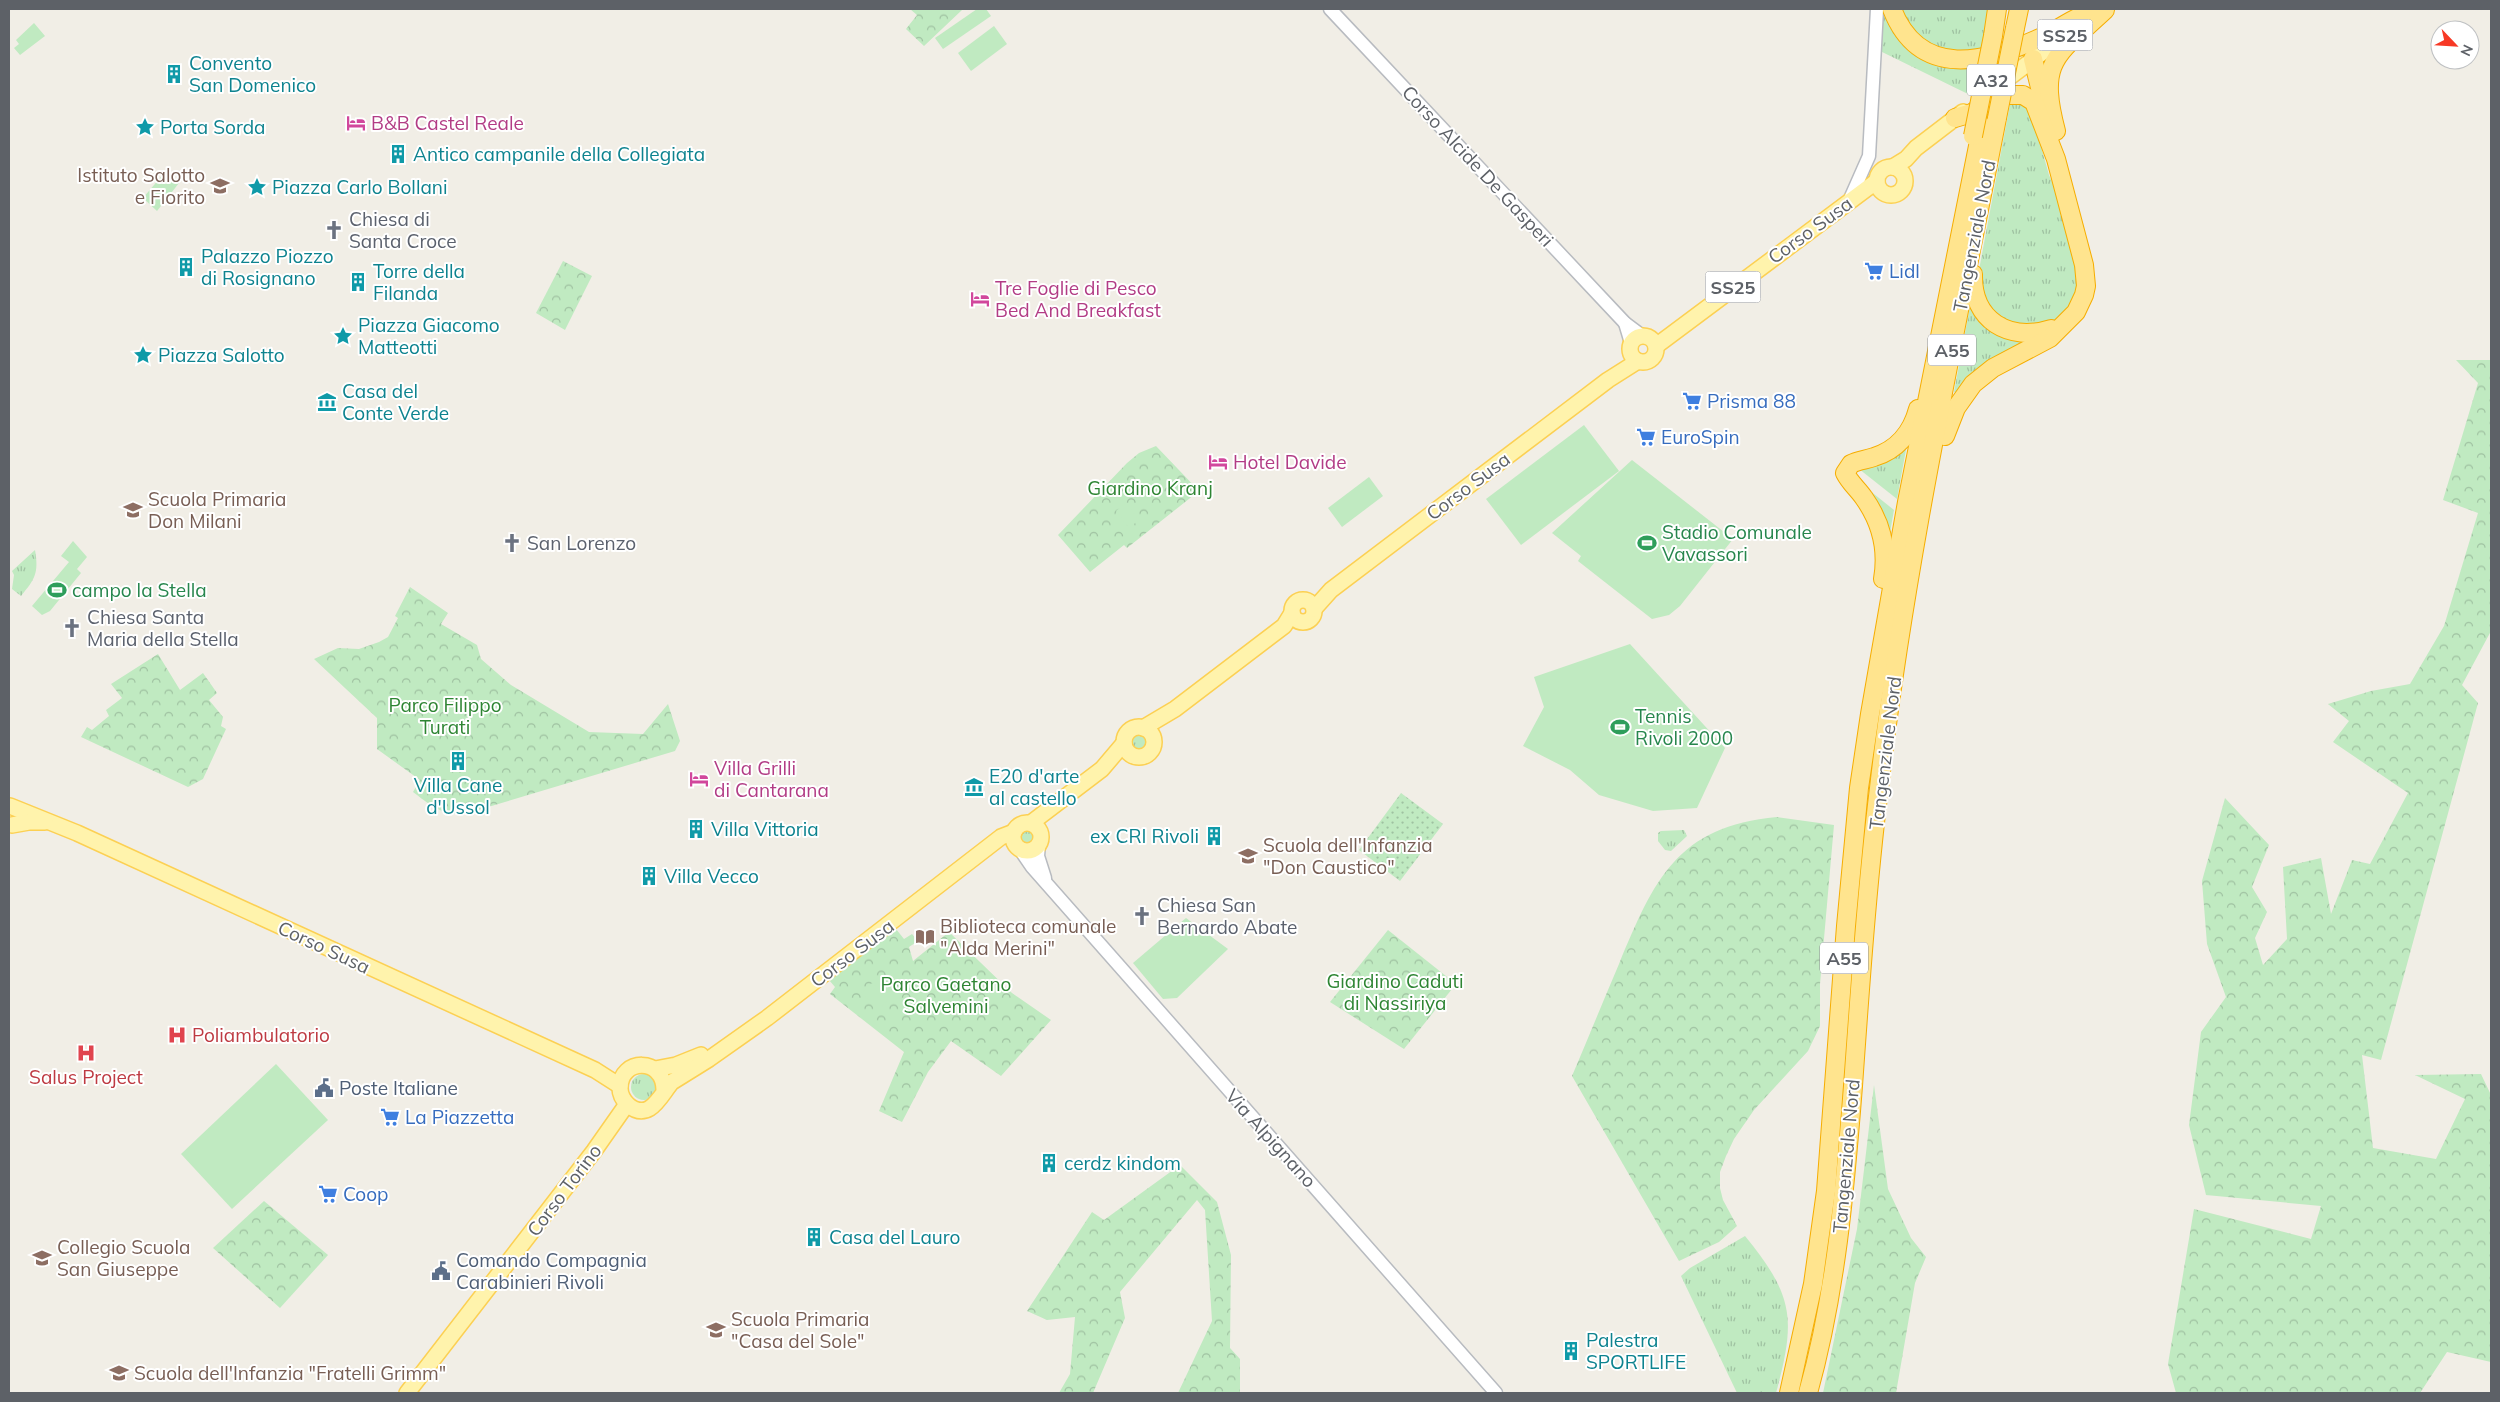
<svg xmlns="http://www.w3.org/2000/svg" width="2500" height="1402" font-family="Mulish,sans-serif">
<defs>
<pattern id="grass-tufts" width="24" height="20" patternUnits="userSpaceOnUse" patternTransform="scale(1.25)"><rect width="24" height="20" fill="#c0eac1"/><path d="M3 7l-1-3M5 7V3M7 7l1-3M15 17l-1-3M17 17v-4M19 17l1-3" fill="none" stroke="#9fc1a1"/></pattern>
<pattern id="forest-crowns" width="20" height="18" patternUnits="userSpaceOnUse" patternTransform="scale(1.25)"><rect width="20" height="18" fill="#c0eac1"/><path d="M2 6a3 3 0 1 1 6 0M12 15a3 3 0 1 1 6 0" fill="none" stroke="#9fc1a1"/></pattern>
<pattern id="garden-dots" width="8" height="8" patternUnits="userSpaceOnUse" patternTransform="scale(1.25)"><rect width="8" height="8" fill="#c0eac1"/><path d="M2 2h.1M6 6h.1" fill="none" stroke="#9fc1a1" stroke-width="1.8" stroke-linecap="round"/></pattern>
</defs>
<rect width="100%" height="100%" fill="#f1eee6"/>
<g fill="url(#grass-tufts)">
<path d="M 1882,9 L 1885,9 L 1897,33 L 1980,66 L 1975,91 L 1970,95 L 1880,51 Z"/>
<path d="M 1898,9 L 1991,9 L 1983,53 L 1951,54 L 1919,39 Z"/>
<path d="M 2010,104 L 2025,104 L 2030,107 L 2049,175 L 2058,195 L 2079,274 L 2079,288 L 2074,301 L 2056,321 L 2042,326 L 2029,327 L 2005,320 L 1986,304 L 1979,270 Z"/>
<path d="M 1971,301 L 2029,341 L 1968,378 L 1956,393 L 1954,392 Z"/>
<path d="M 1907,444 L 1897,499 L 1854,465 Z"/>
<path d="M 1859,482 L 1894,510 L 1889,538 Z"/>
<path d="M 35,550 C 39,573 35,579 21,596 L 12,589 L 14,575 L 12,571 Z"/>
<circle cx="1140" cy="743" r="10"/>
<circle cx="1027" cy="836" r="7"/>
<path d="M 1684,830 L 1687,836 L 1671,851 L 1665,850 L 1658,841 L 1658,833 L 1661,831 Z"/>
<circle cx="644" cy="1087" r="13"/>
<path d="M 1745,1236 C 1794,1296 1796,1319 1776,1393 L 1737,1393 L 1681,1276 L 1690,1268 Z"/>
</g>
<g fill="url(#forest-crowns)">
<path d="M 910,9 L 961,9 L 962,10 L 924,46 L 906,29 L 917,15 Z"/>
<path d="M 563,261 L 592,276 L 565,330 L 536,313 Z"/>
<path d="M 2456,360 L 2491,360 L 2491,631 L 2462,685 L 2478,703 L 2381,1060 L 2362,1055 L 2373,1148 L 2436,1159 L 2465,1099 L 2415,1075 L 2481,1074 L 2491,1095 L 2491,1362 L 2447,1352 L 2420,1393 L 2176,1393 L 2168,1364 L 2194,1209 L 2311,1239 L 2321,1206 L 2206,1195 L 2189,1125 L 2201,1032 L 2226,997 L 2207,944 L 2202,881 L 2225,798 L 2269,845 L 2252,887 L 2267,912 L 2255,938 L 2263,965 L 2287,939 L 2283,867 L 2321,858 L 2331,914 L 2352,860 L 2370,864 L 2408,793 L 2333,742 L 2349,721 L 2328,704 L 2371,691 L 2410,684 L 2444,626 L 2478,513 L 2443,500 L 2478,383 Z"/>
<path d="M 1156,446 L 1199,491 L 1127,548 L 1124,545 L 1090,572 L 1058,535 L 1127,463 L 1139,453 Z"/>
<path d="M 410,587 L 448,613 L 441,624 L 477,645 L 481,659 L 511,685 L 589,732 L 643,734 L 668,704 L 680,741 L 675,751 L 468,813 C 445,818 430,805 413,792 L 420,780 L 377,749 L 377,718 L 314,659 L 338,648 L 359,649 L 379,642 L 388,637 L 398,618 L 395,616 Z"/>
<path d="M 158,654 L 180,690 L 203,673 L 217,693 L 209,700 L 223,717 L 221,726 L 226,729 L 203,779 L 188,787 L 81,737 L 87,727 L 92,730 L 109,716 L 106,710 L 122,698 L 111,684 Z"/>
<path d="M 1777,817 L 1834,825 L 1820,984 L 1820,1026 L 1808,1051 L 1754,1110 L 1734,1139 L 1726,1156 L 1720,1172 L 1720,1188 L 1723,1200 L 1737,1226 L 1719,1242 L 1679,1261 L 1572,1076 C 1588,1039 1603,1001 1619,964 C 1654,880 1677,826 1777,817 Z"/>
<path d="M 896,929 L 904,939 L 912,934 L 918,941 L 909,947 L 913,961 L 949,932 L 1012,993 L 1051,1020 L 1001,1076 L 951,1041 L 928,1072 L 902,1122 L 879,1111 L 904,1052 L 830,994 L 835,987 L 829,980 Z"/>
<path d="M 1388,930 L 1456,984 L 1404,1049 L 1330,1002 Z"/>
<path d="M 1874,1085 L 1888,1189 L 1911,1238 L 1926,1257 L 1915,1283 L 1896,1393 L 1823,1393 L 1857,1229 Z"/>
<path d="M 1180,1165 L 1217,1202 L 1231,1255 L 1230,1348 L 1240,1359 L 1240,1393 L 1178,1393 L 1212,1321 L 1205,1210 L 1197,1200 L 1120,1292 L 1125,1318 L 1093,1393 L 1059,1393 L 1070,1374 L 1075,1317 L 1047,1320 L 1027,1311 L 1092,1212 L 1104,1220 Z"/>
<path d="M 264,1201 L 328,1255 L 280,1308 L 213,1248 Z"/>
</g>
<path fill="url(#garden-dots)" d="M 1401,793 L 1443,824 L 1400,881 L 1359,850 Z"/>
<g fill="#c0eac1">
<path d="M 977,9 L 986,9 L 991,16 L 943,49 L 935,38 Z"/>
<path d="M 34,23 L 45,36 L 20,55 L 14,48 L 19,44 L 16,40 Z"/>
<path d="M 994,26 L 1007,44 L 971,71 L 958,53 Z"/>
<path d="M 165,172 L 179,183 L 157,211 L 143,198 Z"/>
<path d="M 1584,425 L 1619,471 L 1521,545 L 1486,499 Z"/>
<path d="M 1632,460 L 1733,539 L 1680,606 L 1669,615 L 1652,619 L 1578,561 L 1581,556 L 1552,533 Z"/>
<path d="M 1369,477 L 1383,496 L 1342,527 L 1328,508 Z"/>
<path d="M 1126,503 L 1139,520 L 1129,528 L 1116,511 Z"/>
<path d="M 73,541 L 87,557 L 77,569 L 81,573 L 50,611 L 42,615 L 32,606 L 69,562 L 61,556 Z"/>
<path d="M 1630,644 L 1725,748 L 1697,808 L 1653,811 L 1599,795 L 1570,770 L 1523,746 L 1544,707 L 1534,677 Z"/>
<path d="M 1186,918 L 1228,949 L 1177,998 L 1163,999 L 1133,963 Z"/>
<path d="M 872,983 L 889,997 L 880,1010 L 861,993 Z"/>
<path d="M 276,1064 L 328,1120 L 232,1209 L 181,1154 Z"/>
</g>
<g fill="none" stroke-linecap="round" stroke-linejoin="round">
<g stroke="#b8bbc0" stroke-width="15">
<g id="minor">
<path d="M 1330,9 L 1625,323 L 1641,335"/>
<path d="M 1850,199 L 1869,156 L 1877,9"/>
<path d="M 1625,323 L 1631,343"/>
<path d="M 1039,844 L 1038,856 L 1045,878"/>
<path d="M 1019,848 L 1032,867 L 1496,1393"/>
</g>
</g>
<g stroke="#fcd053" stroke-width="18">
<g id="major">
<path d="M 1999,85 L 2079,25"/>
<circle cx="1891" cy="181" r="14"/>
<path d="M 1893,167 L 1906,159 L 1916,148 L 1963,112"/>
<circle cx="1643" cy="349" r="13"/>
<path d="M 1656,346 L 1877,181"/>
<circle cx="1303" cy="611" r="11"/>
<path d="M 1314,609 L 1331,590 L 1608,380 L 1638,361"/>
<circle cx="1139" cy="742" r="15"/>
<path d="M 1143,728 L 1175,709 L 1284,626 L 1292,613"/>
<path d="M 10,806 L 77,833 L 595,1070 L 620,1086"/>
<path d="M 1031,823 L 1102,769 L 1124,743"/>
<circle cx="1027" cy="837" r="14"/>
<path d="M 12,825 L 29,822 L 45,822"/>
<path d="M 655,1069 L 676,1065 L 701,1055"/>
<path d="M 664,1090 C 664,1057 620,1058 620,1088 C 620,1094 623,1100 628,1105 C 650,1123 661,1094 672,1082 L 709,1059 L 767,1018 L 1001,837 L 1014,832"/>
<path d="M 407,1393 L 594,1151 L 627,1104"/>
</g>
</g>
<g stroke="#f6ad00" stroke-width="20">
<g id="highway">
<path d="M 1892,9 C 1920,81 1987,62 2042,37 C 2062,28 2076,15 2097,11"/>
<path d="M 2015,28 L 2019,9"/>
<path d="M 1993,36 L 1997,9"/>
<path d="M 2033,59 L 2043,100"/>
<path d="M 2056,131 C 2037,59 2057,55 2105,10"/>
<path d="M 1973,274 C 1972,321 2009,342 2051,329"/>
<path d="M 1945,436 L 1956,408 L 1973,384 L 1993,368 L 2050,338 L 2076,312 L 2084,295 L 2086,286 L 2084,265 L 2056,159 L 2034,102 L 2023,95 L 2000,95 L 1972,113 L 1955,118"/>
<path d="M 1883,579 C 1888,550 1881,522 1864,498 C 1858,489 1850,483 1845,473 L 1851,464 C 1858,460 1866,460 1874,457 C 1897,450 1912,432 1918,409"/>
<path d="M 1789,1393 L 1813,1284 L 1826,1191 L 1846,926 L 1859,788 L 1870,714 L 1907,502 L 1982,126"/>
<path d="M 1808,1393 C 1836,1293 1845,1189 1853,1086 C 1860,987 1867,887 1879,788 C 1905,563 1954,340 1997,118"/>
</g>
</g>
<use href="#minor" stroke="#fff" stroke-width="12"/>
<use href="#major" stroke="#fff3ac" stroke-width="15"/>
<use href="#highway" stroke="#ffe48e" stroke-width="18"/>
<g stroke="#f6ad00" stroke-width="20" stroke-linecap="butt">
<g id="highway-bridge">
<path d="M 1997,118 L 2015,28"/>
<path d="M 1973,136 L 1993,36"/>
</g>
</g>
<use href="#highway-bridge" stroke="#ffe48e" stroke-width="18"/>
</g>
<defs>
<g id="building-bare" transform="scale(1.5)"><path d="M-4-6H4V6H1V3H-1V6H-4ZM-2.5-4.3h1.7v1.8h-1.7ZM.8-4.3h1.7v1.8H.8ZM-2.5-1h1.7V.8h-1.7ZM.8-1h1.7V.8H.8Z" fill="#0f9aa8" stroke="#fff" stroke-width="2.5" paint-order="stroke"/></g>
<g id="hotel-bare" transform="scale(1.5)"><path d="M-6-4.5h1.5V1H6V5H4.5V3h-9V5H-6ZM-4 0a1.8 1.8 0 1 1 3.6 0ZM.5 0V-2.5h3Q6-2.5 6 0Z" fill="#d1479c" stroke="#fff" stroke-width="2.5" paint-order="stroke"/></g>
<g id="sight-bare" transform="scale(1.5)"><path d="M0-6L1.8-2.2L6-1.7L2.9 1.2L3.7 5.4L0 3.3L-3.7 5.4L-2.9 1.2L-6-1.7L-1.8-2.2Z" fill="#0f9aa8" stroke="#fff" stroke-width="2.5" paint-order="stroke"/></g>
<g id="school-bare" transform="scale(1.5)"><path d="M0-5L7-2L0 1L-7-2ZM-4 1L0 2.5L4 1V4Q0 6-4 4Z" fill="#8d6e63" stroke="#fff" stroke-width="2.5" paint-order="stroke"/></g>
<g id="church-bare" transform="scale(1.5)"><path d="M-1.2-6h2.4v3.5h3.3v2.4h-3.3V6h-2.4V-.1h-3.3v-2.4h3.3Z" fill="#6b7280" stroke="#fff" stroke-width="2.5" paint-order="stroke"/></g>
<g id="supermarket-bare" transform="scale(1.5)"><path d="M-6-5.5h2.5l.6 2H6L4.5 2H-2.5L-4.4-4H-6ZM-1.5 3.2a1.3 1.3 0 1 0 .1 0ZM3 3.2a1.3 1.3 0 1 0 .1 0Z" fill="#3f7fe0" stroke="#fff" stroke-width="2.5" paint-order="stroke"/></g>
<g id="museum-bare" transform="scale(1.5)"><path d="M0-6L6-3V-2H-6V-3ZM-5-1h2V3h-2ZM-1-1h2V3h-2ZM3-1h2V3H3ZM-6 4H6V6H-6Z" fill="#0f9aa8" stroke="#fff" stroke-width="2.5" paint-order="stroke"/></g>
<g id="stadium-bare" transform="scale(1.5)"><path d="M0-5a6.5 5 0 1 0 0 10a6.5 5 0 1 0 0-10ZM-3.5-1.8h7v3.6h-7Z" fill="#2e9e5b" stroke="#fff" stroke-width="2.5" paint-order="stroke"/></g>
<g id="library-bare" transform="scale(1.5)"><path d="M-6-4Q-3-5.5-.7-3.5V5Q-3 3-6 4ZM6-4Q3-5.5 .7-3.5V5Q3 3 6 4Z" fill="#8d6e63" stroke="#fff" stroke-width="2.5" paint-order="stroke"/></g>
<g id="hospital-bare" transform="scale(1.5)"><path d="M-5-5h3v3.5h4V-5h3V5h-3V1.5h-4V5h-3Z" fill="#e0444e" stroke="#fff" stroke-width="2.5" paint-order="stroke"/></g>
<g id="civic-bare" transform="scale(1.5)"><path d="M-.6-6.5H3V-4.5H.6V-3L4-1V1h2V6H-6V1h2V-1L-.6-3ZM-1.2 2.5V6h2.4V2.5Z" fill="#5c6f8a" stroke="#fff" stroke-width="2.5" paint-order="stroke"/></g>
</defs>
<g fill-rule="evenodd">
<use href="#building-bare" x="174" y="74"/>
<use href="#hotel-bare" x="356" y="123"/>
<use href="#sight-bare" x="145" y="127"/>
<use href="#building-bare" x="398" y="154"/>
<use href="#school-bare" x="220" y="186"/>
<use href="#sight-bare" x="257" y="187"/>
<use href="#church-bare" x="334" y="230"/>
<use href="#building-bare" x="186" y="267"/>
<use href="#supermarket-bare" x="1874" y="271"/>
<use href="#building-bare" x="358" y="282"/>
<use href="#hotel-bare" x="980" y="299"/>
<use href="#sight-bare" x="343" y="336"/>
<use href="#sight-bare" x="143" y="355"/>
<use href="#supermarket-bare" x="1692" y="401"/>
<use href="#museum-bare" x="327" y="402"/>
<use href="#supermarket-bare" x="1646" y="437"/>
<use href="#hotel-bare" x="1218" y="462"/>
<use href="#school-bare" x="133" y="510"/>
<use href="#church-bare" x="512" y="543"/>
<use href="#stadium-bare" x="1647" y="543"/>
<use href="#stadium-bare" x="57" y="590"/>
<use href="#church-bare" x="72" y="628"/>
<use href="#stadium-bare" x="1620" y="727"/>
<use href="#building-bare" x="458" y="761"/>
<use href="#hotel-bare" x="699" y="779"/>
<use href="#museum-bare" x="974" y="787"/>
<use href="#building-bare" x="696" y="829"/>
<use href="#building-bare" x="1214" y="836"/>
<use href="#school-bare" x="1248" y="856"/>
<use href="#building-bare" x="649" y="876"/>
<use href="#church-bare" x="1142" y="916"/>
<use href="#library-bare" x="925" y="937"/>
<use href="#hospital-bare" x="177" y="1035"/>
<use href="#hospital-bare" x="86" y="1053"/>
<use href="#civic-bare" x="324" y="1088"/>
<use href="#supermarket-bare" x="390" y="1117"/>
<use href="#building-bare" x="1049" y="1163"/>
<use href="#supermarket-bare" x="328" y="1194"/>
<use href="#building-bare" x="814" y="1237"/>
<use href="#school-bare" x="42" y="1258"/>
<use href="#civic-bare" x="441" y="1271"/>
<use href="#school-bare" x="716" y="1330"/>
<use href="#building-bare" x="1571" y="1351"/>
<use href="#school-bare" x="119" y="1373"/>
</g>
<g text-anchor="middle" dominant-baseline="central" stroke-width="4" stroke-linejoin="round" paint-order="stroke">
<g fill="#fff" stroke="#8e9095" stroke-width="1">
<rect x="2037.5" y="19.5" width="55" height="31" rx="4"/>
<rect x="1967" y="64.5" width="48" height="31" rx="4"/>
<rect x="1705.5" y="271.5" width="55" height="31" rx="4"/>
<rect x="1928" y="334.5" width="48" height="31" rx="4"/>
<rect x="1820" y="942.5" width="48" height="31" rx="4"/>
</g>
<g font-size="18" font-weight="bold" fill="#5d6167">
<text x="2065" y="35">SS25</text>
<text x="1991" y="80">A32</text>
<text x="1733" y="287">SS25</text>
<text x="1952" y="350">A55</text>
<text x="1844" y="958">A55</text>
</g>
<g font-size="19" fill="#0d838f" stroke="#fff" text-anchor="start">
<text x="189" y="63">Convento<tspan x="189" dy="22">San Domenico</tspan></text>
<text x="160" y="127">Porta Sorda</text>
<text x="413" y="154">Antico campanile della Collegiata</text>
<text x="272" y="187">Piazza Carlo Bollani</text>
<text x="201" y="256">Palazzo Piozzo<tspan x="201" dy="22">di Rosignano</tspan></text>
<text x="373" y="271">Torre della<tspan x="373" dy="22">Filanda</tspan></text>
<text x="358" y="325">Piazza Giacomo<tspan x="358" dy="22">Matteotti</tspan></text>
<text x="158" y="355">Piazza Salotto</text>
<text x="342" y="391">Casa del<tspan x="342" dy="22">Conte Verde</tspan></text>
<text x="989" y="776">E20 d'arte<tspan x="989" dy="22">al castello</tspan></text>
<text x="458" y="785" text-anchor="middle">Villa Cane<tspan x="458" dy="22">d'Ussol</tspan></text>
<text x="711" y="829">Villa Vittoria</text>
<text x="1199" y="836" text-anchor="end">ex CRI Rivoli</text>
<text x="664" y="876">Villa Vecco</text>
<text x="1064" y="1163">cerdz kindom</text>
<text x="829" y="1237">Casa del Lauro</text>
<text x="1586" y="1340">Palestra<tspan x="1586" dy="22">SPORTLIFE</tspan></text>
</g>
<g font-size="19" fill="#b23c85" stroke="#fff" text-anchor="start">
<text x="371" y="123">B&amp;B Castel Reale</text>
<text x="995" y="288">Tre Foglie di Pesco<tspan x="995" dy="22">Bed And Breakfast</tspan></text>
<text x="1233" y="462">Hotel Davide</text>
<text x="714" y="768">Villa Grilli<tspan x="714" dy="22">di Cantarana</tspan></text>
</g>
<g font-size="19" fill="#5d6167" stroke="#fff">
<text transform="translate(1478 166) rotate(47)">Corso Alcide De Gasperi</text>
<text transform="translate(1810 230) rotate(-36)">Corso Susa</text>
<text transform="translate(1974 236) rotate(-79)">Tangenziale Nord</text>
<text transform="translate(1468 486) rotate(-37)">Corso Susa</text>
<text transform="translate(1885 753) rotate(-83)">Tangenziale Nord</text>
<text transform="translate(324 947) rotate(25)">Corso Susa</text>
<text transform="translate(852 953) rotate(-37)">Corso Susa</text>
<text transform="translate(1271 1138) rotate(48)">Via Alpignano</text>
<text transform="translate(1846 1156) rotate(-85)">Tangenziale Nord</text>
<text transform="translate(564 1190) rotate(-53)">Corso Torino</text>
</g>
<g font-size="19" fill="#785e54" stroke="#fff" text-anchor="start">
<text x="205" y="175" text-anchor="end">Istituto Salotto<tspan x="205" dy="22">e Fiorito</tspan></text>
<text x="148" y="499">Scuola Primaria<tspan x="148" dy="22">Don Milani</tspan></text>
<text x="1263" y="845">Scuola dell'Infanzia<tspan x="1263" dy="22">"Don Caustico"</tspan></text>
<text x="940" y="926">Biblioteca comunale<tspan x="940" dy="22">"Alda Merini"</tspan></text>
<text x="57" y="1247">Collegio Scuola<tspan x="57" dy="22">San Giuseppe</tspan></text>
<text x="731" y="1319">Scuola Primaria<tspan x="731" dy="22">"Casa del Sole"</tspan></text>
<text x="134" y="1373">Scuola dell'Infanzia "Fratelli Grimm"</text>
</g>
<g font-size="19" fill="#5b616d" stroke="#fff" text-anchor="start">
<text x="349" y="219">Chiesa di<tspan x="349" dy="22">Santa Croce</tspan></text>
<text x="527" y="543">San Lorenzo</text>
<text x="87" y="617">Chiesa Santa<tspan x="87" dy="22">Maria della Stella</tspan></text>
<text x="1157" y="905">Chiesa San<tspan x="1157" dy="22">Bernardo Abate</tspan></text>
</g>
<g font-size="19" fill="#366cbe" stroke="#fff" text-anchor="start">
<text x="1889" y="271">Lidl</text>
<text x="1707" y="401">Prisma 88</text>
<text x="1661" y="437">EuroSpin</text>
<text x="405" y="1117">La Piazzetta</text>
<text x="343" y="1194">Coop</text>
</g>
<g font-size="19" fill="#2e8533" stroke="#fff">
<text x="1150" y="488">Giardino Kranj</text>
<text x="445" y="705">Parco Filippo<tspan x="445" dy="22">Turati</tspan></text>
<text x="1395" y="981">Giardino Caduti<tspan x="1395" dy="22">di Nassiriya</tspan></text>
<text x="946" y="984">Parco Gaetano<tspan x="946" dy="22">Salvemini</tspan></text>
</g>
<g font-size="19" fill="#27864d" stroke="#fff" text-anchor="start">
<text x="1662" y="532">Stadio Comunale<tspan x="1662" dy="22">Vavassori</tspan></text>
<text x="72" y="590">campo la Stella</text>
<text x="1635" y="716">Tennis<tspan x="1635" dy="22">Rivoli 2000</tspan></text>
</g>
<g font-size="19" fill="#be3a42" stroke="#fff" text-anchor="start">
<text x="192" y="1035">Poliambulatorio</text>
<text x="86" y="1077" text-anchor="middle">Salus Project</text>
</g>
<g font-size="19" fill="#4e5e75" stroke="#fff" text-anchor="start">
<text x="339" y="1088">Poste Italiane</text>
<text x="456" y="1260">Comando Compagnia<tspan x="456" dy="22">Carabinieri Rivoli</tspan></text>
</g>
</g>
<rect width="2500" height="1402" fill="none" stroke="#5d6167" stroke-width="20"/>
<g transform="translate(2455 45) rotate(115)"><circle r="24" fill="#ffffff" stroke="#bec0c2"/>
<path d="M0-4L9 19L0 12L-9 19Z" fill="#f73925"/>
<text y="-8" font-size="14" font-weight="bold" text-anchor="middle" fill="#5d6167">N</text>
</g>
</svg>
